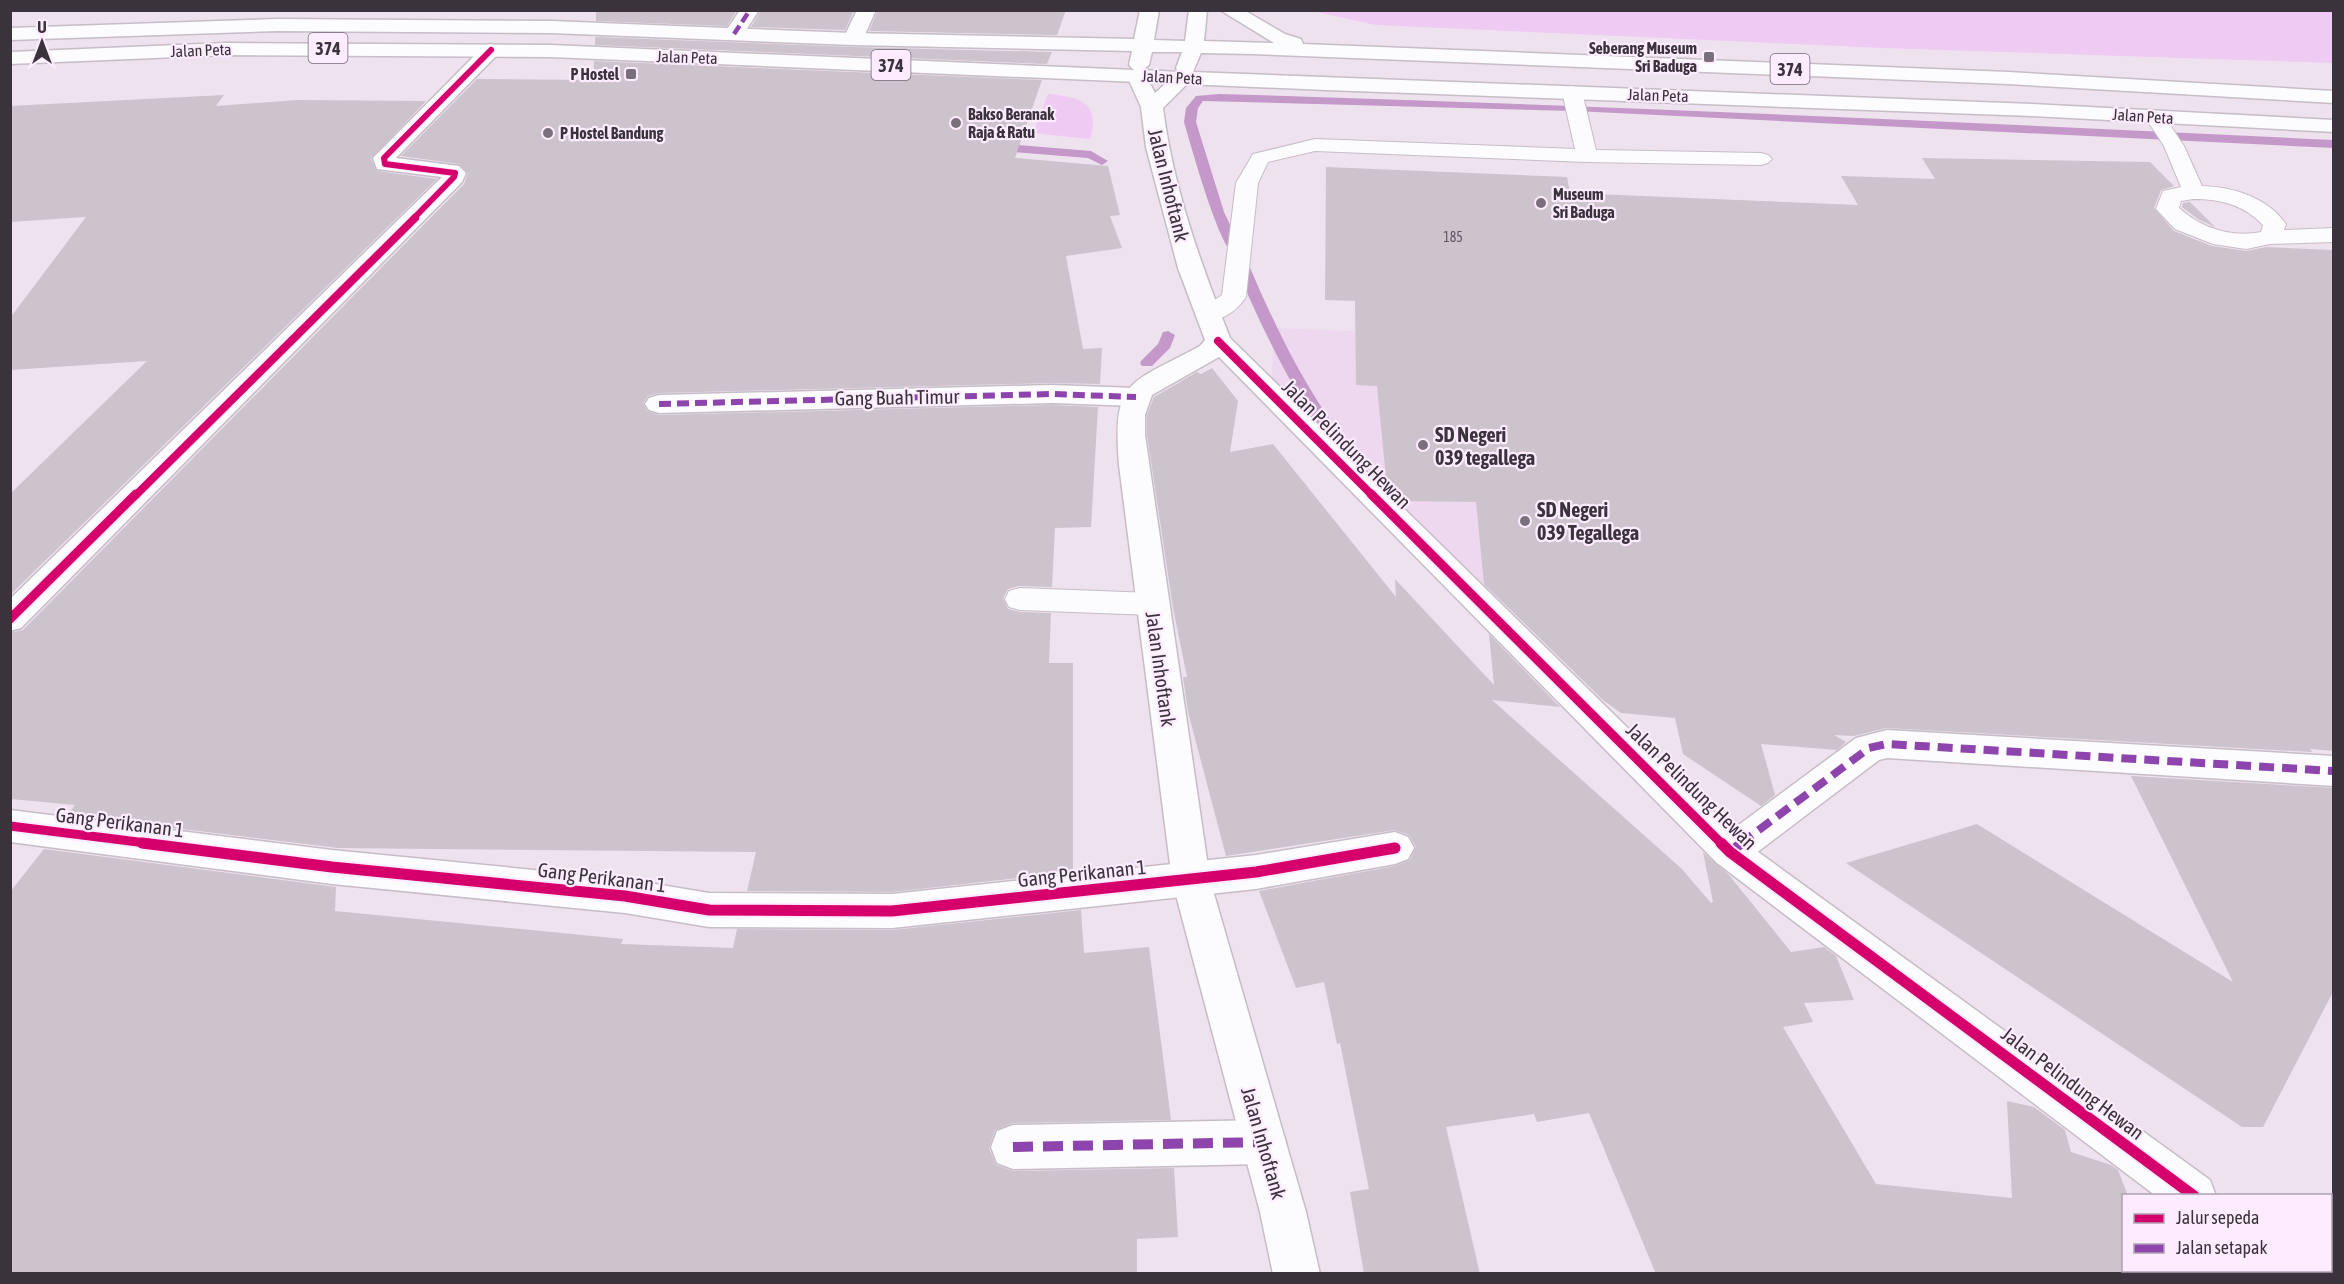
<svg xmlns="http://www.w3.org/2000/svg" width="2344" height="1284" font-family="'Asap Condensed',sans-serif">
<rect width="100%" height="100%" fill="#eee2ef"/>
<path fill="#edd8ef" d="M 1275,328 L 1600,341 L 1665,603 L 1482,597 L 1271,384 Z"/>
<g fill="#efcaf3">
<path d="M 1312,11 L 2333,11 L 2333,63 L 1883,48 L 1376,25 Z"/>
<path d="M 1048,94 C 1079,97 1101,102 1090,139 L 1033,133 Z"/>
</g>
<g fill="none" stroke-linecap="round" stroke-linejoin="round">
<g fill="#c498c8" fill-rule="evenodd">
<path d="M 1219,94 C 1591,105 1962,122 2334,140 L 2334,148 L 1575,111 L 1203,101 L 1198,108 L 1196,122 L 1224,212 L 1243,252 L 1236,256 C 1220,252 1190,142 1184,122 L 1186,108 L 1196,96 Z"/>
<path d="M 1018,145 L 1091,151 L 1108,161 L 1102,165 L 1088,158 L 1014,152 L 1012,149 Z"/>
<path d="M 1241,259 L 1248,263 C 1277,331 1308,396 1355,453 L 1357,457 L 1355,461 L 1343,461 C 1296,400 1264,333 1234,263 Z"/>
<path d="M 1168,331 L 1175,335 L 1170,348 L 1152,366 L 1142,366 L 1140,363 L 1142,360 L 1158,344 L 1163,332 Z"/>
</g>
</g>
<g fill="#ccc3cd">
<path d="M 596,10 L 737,10 L 727,26 L 596,21 Z"/>
<path d="M 761,10 L 854,10 L 845,30 L 751,27 Z"/>
<path d="M 878,10 L 1066,10 L 1057,35 L 869,31 Z"/>
<path d="M 595,37 L 853,47 L 1052,52 L 1047,64 L 595,45 Z"/>
<path d="M 594,61 L 1042,80 L 1015,158 L 1108,166 L 1120,215 L 1110,216 L 1122,248 L 1066,256 L 1083,349 L 1102,348 L 1100,384 L 1052,383 L 659,393 L 648,396 L 643,403 L 647,411 L 659,415 L 1052,405 L 1098,407 L 1091,527 L 1055,528 L 1052,587 L 1019,586 L 1008,589 L 1003,598 L 1008,609 L 1020,612 L 1051,613 L 1049,663 L 1073,663 L 1073,872 L 892,892 L 747,891 L 756,852 L 338,848 L 67,815 L 75,805 L 10,799 L 10,633 L 23,630 L 464,184 L 468,173 L 459,164 L 401,156 L 477,79 L 593,80 Z"/>
<path d="M 224,95 L 216,106 L 297,100 L 426,101 L 371,159 L 377,171 L 437,179 L 10,595 L 10,494 L 147,361 L 10,370 L 10,318 L 86,217 L 10,222 L 10,106 Z"/>
<path d="M 1922,158 L 2150,162 L 2174,186 L 2161,190 L 2154,208 L 2174,231 L 2212,246 L 2246,251 L 2266,247 L 2334,250 L 2334,751 L 2310,749 L 2312,752 L 1886,728 L 1854,736 L 1834,735 L 1846,742 L 1837,750 L 1761,744 L 1775,795 L 1761,806 L 1683,754 L 1675,718 L 1621,713 L 1604,701 L 1484,584 L 1476,502 L 1400,501 L 1387,488 L 1377,386 L 1356,385 L 1355,301 L 1325,300 L 1326,167 L 1567,177 L 1570,193 L 1858,205 L 1841,176 L 1935,179 Z"/>
<path d="M 2190,202 L 2215,227 L 2198,219 L 2182,207 L 2183,203 Z"/>
<path d="M 1212,368 L 1238,401 L 1230,452 L 1273,444 L 1396,597 L 1395,579 L 1494,685 L 1489,634 L 1560,707 L 1492,700 L 1682,869 L 1711,903 L 1713,902 L 1703,852 L 1729,875 L 1791,952 L 1824,947 L 1836,956 L 1854,1000 L 1804,1003 L 1813,1022 L 1783,1027 L 1876,1184 L 2012,1198 L 2007,1101 L 2034,1107 L 2065,1130 L 2071,1152 L 2111,1165 L 2118,1170 L 2128,1196 L 2124,1196 L 2124,1270 L 2159,1270 L 2160,1274 L 1656,1274 L 1589,1113 L 1537,1122 L 1534,1114 L 1446,1127 L 1480,1274 L 1364,1274 L 1350,1192 L 1369,1189 L 1340,1043 L 1337,1044 L 1324,982 L 1296,988 L 1259,891 L 1395,866 L 1410,860 L 1416,847 L 1409,835 L 1395,830 L 1226,856 L 1188,712 L 1183,677 L 1187,677 L 1173,608 L 1147,435 L 1147,415 L 1154,397 L 1197,372 L 1201,374 Z"/>
<path d="M 2131,776 L 2334,788 L 2334,990 L 2263,1127 L 2242,1127 L 1846,863 L 1977,824 L 2233,982 Z"/>
<path d="M 44,849 L 336,887 L 335,911 L 623,939 L 621,944 L 733,948 L 737,929 L 892,930 L 1081,910 L 1084,953 L 1149,947 L 1171,1120 L 1013,1123 L 995,1130 L 989,1148 L 996,1165 L 1013,1171 L 1174,1168 L 1178,1237 L 1137,1239 L 1137,1274 L 10,1274 L 10,892 Z"/>
</g>
<g fill="none" stroke-linecap="round" stroke-linejoin="round">
<g stroke="#c6bdc7" stroke-width="2">
<g id="lane">
<path d="M 1572,86 L 1579,88 L 1582,92 L 1596,150 L 1761,153 L 1768,155 L 1772,159 L 1768,163 L 1761,165 L 1587,162 L 1315,151 L 1268,162 L 1258,183 L 1246,297 C 1236,312 1219,324 1201,319 L 1198,314 L 1201,309 L 1222,295 L 1236,183 L 1253,154 L 1315,139 L 1575,149 L 1562,92 L 1565,88 Z"/>
<path d="M 2155,111 L 2162,113 L 2184,146 L 2202,186 C 2233,187 2267,197 2286,224 L 2284,230 L 2334,228 L 2334,242 L 2270,244 L 2246,249 L 2213,244 L 2175,229 L 2156,209 L 2163,191 L 2181,187 L 2164,146 L 2145,117 L 2148,113 ZM 2193,199 C 2221,199 2244,205 2263,225 L 2261,232 C 2231,238 2201,228 2179,208 L 2181,201 Z"/>
<path d="M 1020,588 L 1152,593 L 1163,596 L 1167,604 L 1163,612 L 1152,615 L 1020,610 L 1009,607 L 1005,599 L 1009,591 Z"/>
</g>
</g>
<g stroke="#c6bdc7" stroke-width="3">
<g id="street">
<path d="M 740,10 L 759,10 L 741,38 L 727,38 L 724,34 Z"/>
<path d="M 857,10 L 876,10 L 863,39 L 860,43 L 846,43 L 843,39 Z"/>
<path d="M 491,44 L 498,46 L 501,50 L 498,54 L 396,158 L 459,166 L 466,173 L 462,182 L 21,628 L 10,631 L 10,599 L 442,177 L 377,169 L 373,158 L 484,46 Z"/>
<path d="M 1052,385 L 1136,388 L 1146,391 L 1150,397 L 1146,403 L 1136,406 L 1052,403 L 659,413 L 649,410 L 645,404 L 649,398 L 659,395 Z"/>
<path d="M 1887,730 L 2334,756 L 2334,786 L 1887,758 L 1879,760 L 1743,863 L 1730,868 L 1717,863 L 1711,852 L 1717,841 L 1856,738 Z"/>
<path d="M 10,810 L 332,850 L 625,879 L 709,893 L 892,894 L 1256,855 L 1395,832 L 1408,837 L 1414,848 L 1408,859 L 1395,864 L 1256,889 L 892,928 L 709,927 L 625,913 L 332,884 L 10,842 Z"/>
<path d="M 1264,1120 L 1280,1126 L 1286,1142 L 1280,1158 L 1264,1164 L 1013,1169 L 997,1163 L 991,1147 L 997,1131 L 1013,1125 Z"/>
</g>
</g>
<g stroke="#c6bdc7" stroke-width="3">
<g id="secondary">
<path d="M 1137,70 L 1144,72 L 1155,93 L 1176,74 L 1190,74 L 1193,78 L 1163,108 C 1173,188 1201,264 1230,338 L 1743,841 L 2210,1180 L 2216,1196 L 2156,1196 L 1717,863 L 1219,357 L 1152,395 L 1145,415 L 1145,435 L 1210,880 L 1306,1212 L 1320,1274 L 1273,1274 L 1260,1212 L 1172,880 L 1119,465 C 1112,378 1130,384 1200,346 L 1205,340 L 1178,268 L 1146,147 L 1141,107 L 1127,76 L 1130,72 Z"/>
<path d="M 2272,1270 L 2321,1270 L 2322,1274 L 2273,1274 Z"/>
</g>
</g>
<g stroke="#c6bdc7" stroke-width="3">
<path id="primary" d="M 1140,10 L 1159,10 L 1154,40 L 1185,41 L 1189,10 L 1207,10 L 1204,41 L 1274,43 L 1220,10 L 1244,10 L 1285,34 L 1301,39 L 1303,44 L 2008,72 L 2334,91 L 2334,103 L 2008,84 L 1252,54 L 1201,53 L 1193,72 L 2032,104 L 2334,120 L 2334,132 L 2032,116 L 1326,90 L 551,57 L 226,55 L 10,64 L 10,52 L 226,43 L 551,45 L 1134,70 L 1129,65 L 1132,51 L 853,45 L 551,33 L 277,31 L 10,40 L 10,28 L 277,19 L 551,21 L 853,33 L 1134,39 ZM 1152,52 L 1182,52 L 1176,68 L 1178,72 L 1143,70 L 1149,65 Z"/>
</g>
<use href="#lane" fill="#fcfbfd" fill-rule="evenodd"/>
<use href="#street" fill="#fcfbfd" fill-rule="evenodd"/>
<use href="#secondary" fill="#fcfbfd" fill-rule="evenodd"/>
<use href="#primary" fill="#fcfbfd" fill-rule="evenodd"/>
<path stroke="#8e44ad" stroke-width="4.5" stroke-dasharray="10 4.5" stroke-linecap="butt" d="M 734,34 L 750,10"/>
<path stroke="#8e44ad" stroke-width="6" stroke-dasharray="12 6" stroke-linecap="butt" d="M 659,404 L 1052,394 L 1136,397"/>
<path stroke="#8e44ad" stroke-width="8" stroke-dasharray="15 8" stroke-linecap="butt" d="M 1740,844 L 1869,748 L 1887,744 L 2334,771"/>
<g stroke="#8e44ad" stroke-width="10" stroke-dasharray="20 10" stroke-linecap="butt">
<path d="M 1730,852 L 1742,843"/>
<path d="M 1013,1147 L 1264,1142"/>
</g>
<g stroke="#fdebff" stroke-width="8">
<path id="cycleway-far3" d="M 413,219 L 454,177 L 455,173 L 385,164 L 384,158 L 491,50"/>
</g>
<g stroke="#fdebff" stroke-width="10">
<g id="cycleway-far2">
<path d="M 1218,341 L 1373,496"/>
<path d="M 135,496 L 415,218"/>
</g>
</g>
<g stroke="#fdebff" stroke-width="13">
<g id="cycleway-far1">
<path d="M 1371,494 L 1722,844"/>
<path d="M 10,619 L 136,494"/>
<path d="M 10,826 L 154,844"/>
</g>
</g>
<g stroke="#fdebff" stroke-width="15">
<g id="cycleway">
<path d="M 142,843 L 332,867 L 625,896 L 709,910 L 892,911 L 1256,872 L 1395,848"/>
<path d="M 1721,843 L 1730,852 L 2194,1196"/>
</g>
</g>
<use href="#cycleway-far3" stroke="#d6006c" stroke-width="6"/>
<use href="#cycleway-far2" stroke="#d6006c" stroke-width="8"/>
<use href="#cycleway-far1" stroke="#d6006c" stroke-width="9"/>
<use href="#cycleway" stroke="#d6006c" stroke-width="11"/>
</g>
<g fill="#7a707b" stroke="#fdebff" stroke-width="2">
<rect x="1703" y="51" width="12" height="12" rx="3"/>
<rect x="625" y="68" width="12" height="12" rx="3"/>
<circle cx="956" cy="123" r="6"/>
<circle cx="548" cy="133" r="6"/>
<circle cx="1541" cy="203" r="6"/>
<circle cx="1423" cy="445" r="6"/>
<circle cx="1525" cy="521" r="6"/>
</g>
<g text-anchor="middle" dominant-baseline="central" stroke-width="4.5" stroke-linejoin="round" paint-order="stroke">
<g font-size="14" fill="#5f5760">
<text x="1453" y="237">185</text>
</g>
<g font-size="16" font-weight="bold" fill="#3b333c" stroke="#fdebff" text-anchor="start">
<text x="1697" y="48" text-anchor="end">Seberang Museum<tspan x="1697" dy="18">Sri Baduga</tspan></text>
<text x="619" y="74" text-anchor="end">P Hostel</text>
<text x="968" y="114">Bakso Beranak<tspan x="968" dy="18">Raja &amp; Ratu</tspan></text>
<text x="560" y="133">P Hostel Bandung</text>
<text x="1553" y="194">Museum<tspan x="1553" dy="18">Sri Baduga</tspan></text>
</g>
<g font-size="16" fill="#3b333c" stroke="#fdebff">
<text transform="translate(201 50) rotate(-2)">Jalan Peta</text>
<text transform="translate(687 57) rotate(2)">Jalan Peta</text>
<text transform="translate(1172 77) rotate(3)">Jalan Peta</text>
<text transform="translate(1658 95) rotate(2)">Jalan Peta</text>
<text transform="translate(2143 116) rotate(4)">Jalan Peta</text>
</g>
<g fill="#fdebff" stroke="#756a76" stroke-width="1.5">
<rect x="308.5" y="33" width="39" height="30" rx="4.5"/>
<rect x="871.5" y="50" width="39" height="30" rx="4.5"/>
<rect x="1770.5" y="54" width="39" height="30" rx="4.5"/>
</g>
<g font-size="18" font-weight="bold" fill="#3b333c">
<text x="328" y="48">374</text>
<text x="891" y="65">374</text>
<text x="1790" y="69">374</text>
</g>
<g font-size="20" fill="#3b333c" stroke="#fdebff">
<text transform="translate(1169 185) rotate(76)">Jalan Inhoftank</text>
<text transform="translate(897 397) rotate(-1)">Gang Buah Timur</text>
<text transform="translate(1347 444) rotate(45)">Jalan Pelindung Hewan</text>
<text transform="translate(1161 669) rotate(82)">Jalan Inhoftank</text>
<text transform="translate(1692 786) rotate(44)">Jalan Pelindung Hewan</text>
<text transform="translate(120 822) rotate(7)">Gang Perikanan 1</text>
<text transform="translate(1082 873) rotate(-6)">Gang Perikanan 1</text>
<text transform="translate(602 877) rotate(7)">Gang Perikanan 1</text>
<text transform="translate(2073 1083) rotate(37)">Jalan Pelindung Hewan</text>
<text transform="translate(1264 1143) rotate(74)">Jalan Inhoftank</text>
</g>
<g font-size="20" font-weight="bold" fill="#3b333c" stroke="#fdebff" text-anchor="start">
<text x="1435" y="434">SD Negeri<tspan x="1435" dy="23">039 tegallega</tspan></text>
<text x="1537" y="509">SD Negeri<tspan x="1537" dy="23">039 Tegallega</tspan></text>
</g>
</g>
<rect width="2344" height="1284" fill="none" stroke="#3b333c" stroke-width="24"/>
<rect x="2122" y="1194" width="210" height="78" fill="#fdebff" stroke="#afa1b1" stroke-width="1.5"/>
<rect x="2134" y="1214" width="30" height="9" fill="#d6006c" stroke="#afa1b1" stroke-width="1.5"/>
<text x="2176" y="1224" font-size="18" fill="#3b333c">Jalur sepeda</text>
<rect x="2134" y="1244" width="30" height="9" fill="#8e44ad" stroke="#afa1b1" stroke-width="1.5"/>
<text x="2176" y="1254" font-size="18" fill="#3b333c">Jalan setapak</text>
<g transform="translate(42 42)" stroke="#fdebff" stroke-width="4.5" paint-order="stroke">
<path d="M0-4.5L10 22L0 15L-10 22Z" fill="#3b333c"/>
<text y="-9" font-size="16" font-weight="bold" text-anchor="middle" fill="#3b333c">U</text>
</g>
</svg>
